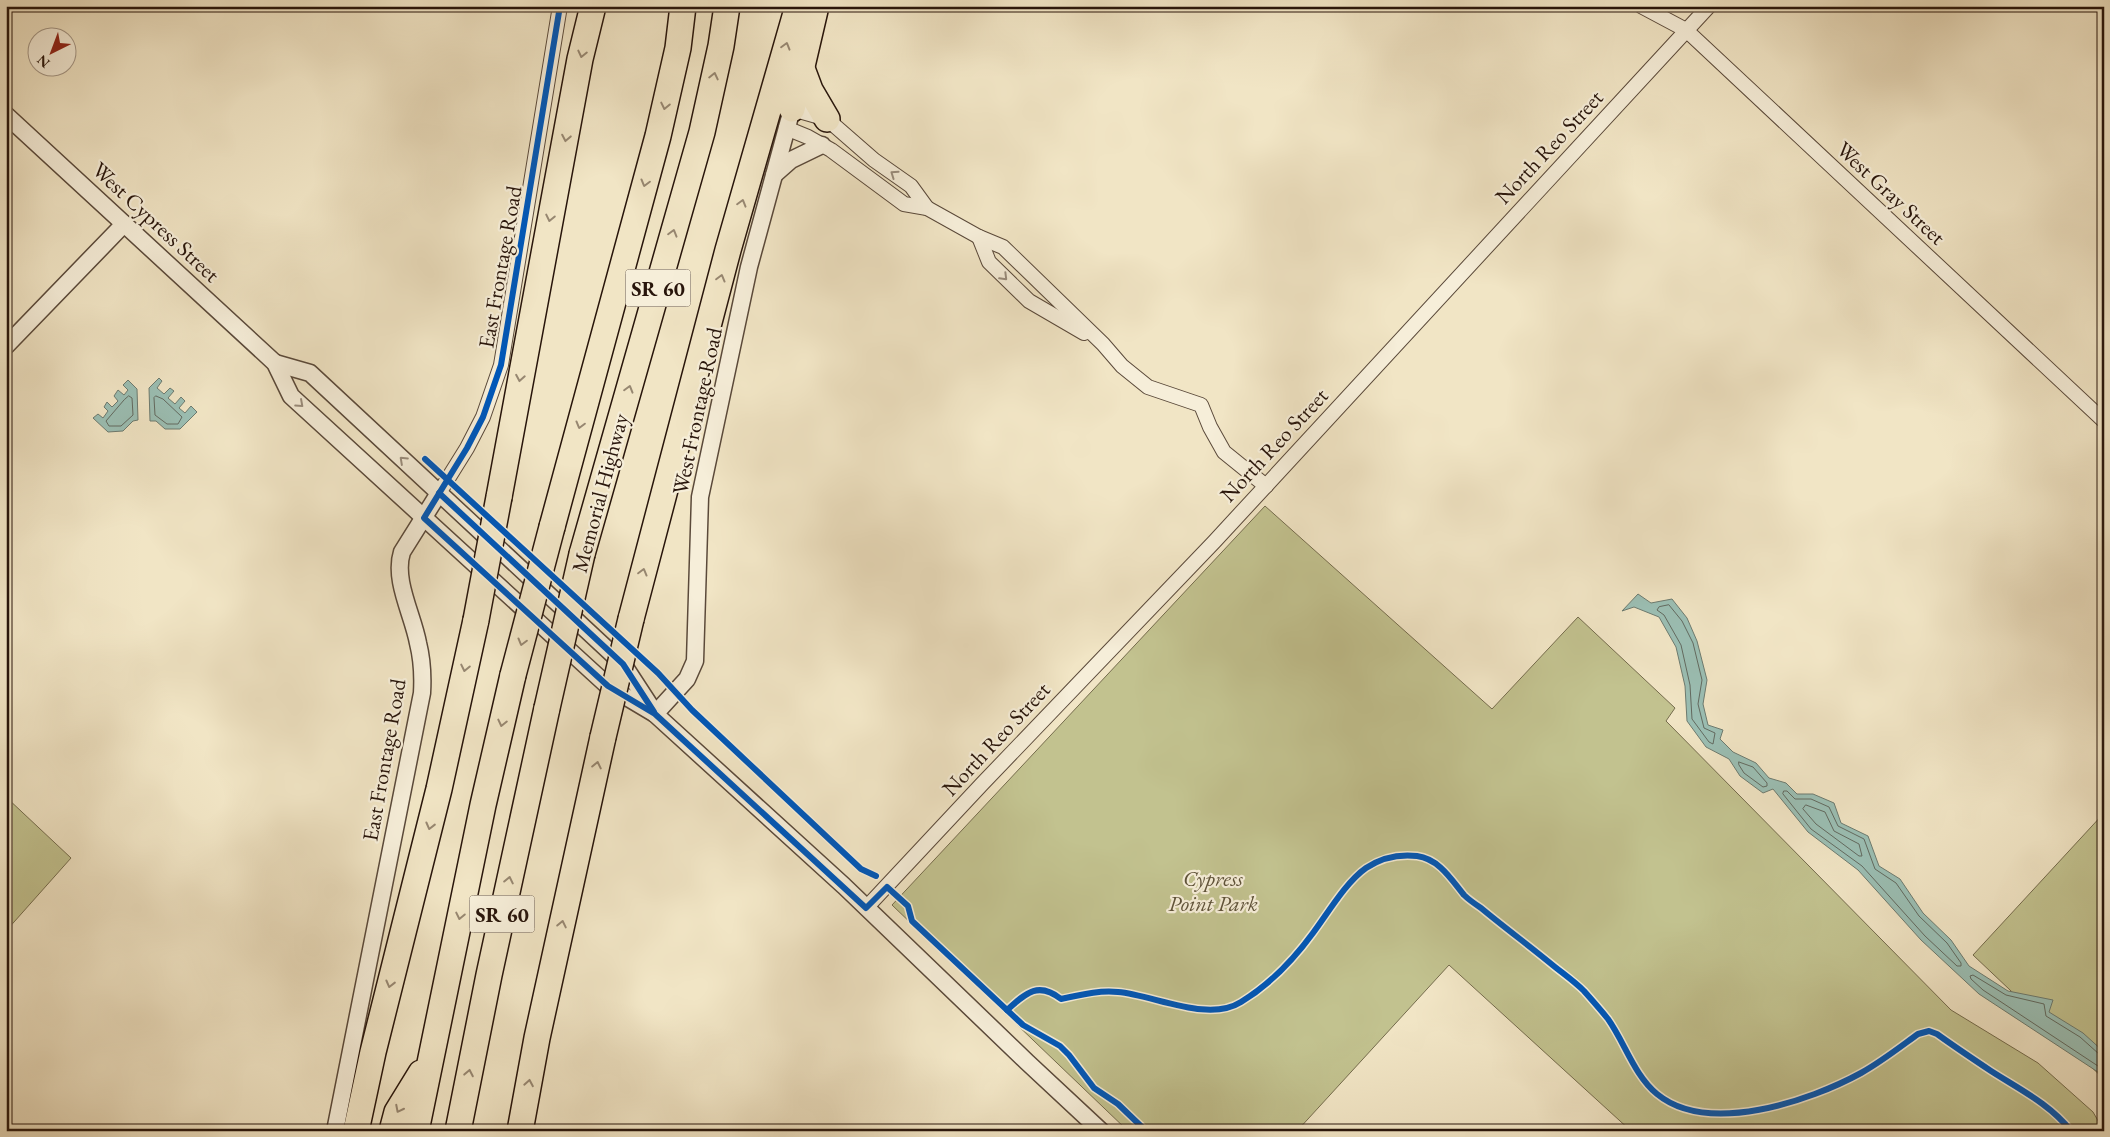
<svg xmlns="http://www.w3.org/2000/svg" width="2110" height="1137" font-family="'EB Garamond',serif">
<rect width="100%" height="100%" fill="#f1e5c5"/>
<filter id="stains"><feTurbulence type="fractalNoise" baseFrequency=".004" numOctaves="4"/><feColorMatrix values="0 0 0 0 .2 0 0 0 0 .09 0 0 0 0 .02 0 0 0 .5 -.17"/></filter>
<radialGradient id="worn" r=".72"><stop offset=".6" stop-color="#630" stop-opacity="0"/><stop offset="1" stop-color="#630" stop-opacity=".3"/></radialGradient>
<g fill="#c2c28f" stroke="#756c4d">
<path d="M 1265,506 L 1492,709 L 1578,617 L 1675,708 L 1666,721 L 1951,1010 L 2038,1063 L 2093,1112 L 2104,1131 L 1631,1131 L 1449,965 L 1297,1131 L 1128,1131 L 892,905 Z"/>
<path d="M 6,797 L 71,858 L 6,931 Z"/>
<path d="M 2104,813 L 2104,1079 L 1973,955 Z"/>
</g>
<g fill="#9bbfb4" stroke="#6d7b70">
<path d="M 159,378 L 162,381 L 157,388 L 164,394 L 170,388 L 174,391 L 168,398 L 175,404 L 181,397 L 185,401 L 179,408 L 185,413 L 191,406 L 197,412 L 180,429 L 165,429 L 156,421 L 150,421 L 149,388 Z"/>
<path d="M 128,380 L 137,389 L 138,420 L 133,421 L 123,431 L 108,432 L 93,418 L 98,414 L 103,418 L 108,411 L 104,407 L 107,402 L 112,407 L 118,401 L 114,396 L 118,390 L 124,395 L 128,390 L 123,385 Z"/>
<path d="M 1638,594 L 1651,603 L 1672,599 L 1687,618 L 1697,641 L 1707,680 L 1703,704 L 1708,725 L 1723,730 L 1720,739 L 1733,752 L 1756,763 L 1769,778 L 1786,783 L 1797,794 L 1813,794 L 1834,803 L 1841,823 L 1868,836 L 1879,866 L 1900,879 L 1923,913 L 1951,940 L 1969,966 L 2008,991 L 2053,1000 L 2049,1012 L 2083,1033 L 2104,1052 L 2104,1076 L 1979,994 L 1921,940 L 1858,870 L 1808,832 L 1773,789 L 1763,793 L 1740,776 L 1729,759 L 1706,747 L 1687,721 L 1685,686 L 1676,647 L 1659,617 L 1634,607 L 1622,611 Z"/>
</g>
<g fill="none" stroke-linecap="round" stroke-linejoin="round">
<g stroke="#626a60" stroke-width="1">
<path d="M 129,396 L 132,398 L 133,415 L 121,426 L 109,426 L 106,421 L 124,400 Z"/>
<path d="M 156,396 L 163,399 L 182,417 L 178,424 L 167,424 L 155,415 L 154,398 Z"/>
<path d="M 1669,605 L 1682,621 L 1693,643 L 1702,680 L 1698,704 L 1704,728 L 1715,733 L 1713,744 L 1709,742 L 1692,719 L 1690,685 L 1681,645 L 1664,615 L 1657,610 L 1659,607 Z"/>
<path d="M 1739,762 L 1753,767 L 1767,783 L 1767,786 L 1763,787 L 1744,773 L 1739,765 Z"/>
<path d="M 1784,791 L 1787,791 L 1795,799 L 1811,799 L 1829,807 L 1838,826 L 1864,839 L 1875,869 L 1896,883 L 1919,916 L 1947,943 L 1961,963 L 1961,966 L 1957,966 L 1925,936 L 1862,866 L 1811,829 L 1783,794 Z"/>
<path d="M 1806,805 L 1825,812 L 1834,831 L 1859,844 L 1862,856 L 1859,856 L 1816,824 L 1803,809 Z"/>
<path d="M 2104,1055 L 2099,1054 L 2080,1037 L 2046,1016 L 2044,1004 L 2006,995 L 1973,975 L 1970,976 L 1971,979 L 1983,990 L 2104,1070"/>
</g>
<g stroke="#5a493a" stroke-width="16">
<g id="minor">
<path d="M 1641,6 L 1686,30 L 2104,421"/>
<path d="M 792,109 L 827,119 L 874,160 L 911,186 L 927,208"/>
<path d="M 786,128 L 808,137 L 831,150 L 904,204 L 927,208 L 979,237 L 1003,247 L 1103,344 L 1122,366 L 1148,387 L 1201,405 L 1210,427 L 1224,452 L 1266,486"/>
<path d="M 979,237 L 989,262 L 1029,301 L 1084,333"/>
<path d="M 439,493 L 467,448 L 483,417 L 501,365 L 560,6"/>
<path d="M 866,908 L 982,784 L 1214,542 L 1709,6"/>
</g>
</g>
<g stroke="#5a493a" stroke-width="19">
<g id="tertiary">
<path d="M 6,115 L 275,363 L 291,396 L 608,686 L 655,714 L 844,886 L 1027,1062 L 1101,1131"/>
<path d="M 774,175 L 791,160 L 822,145"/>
<path d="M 6,346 L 124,224"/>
<path d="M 275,363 L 310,373 L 623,664 L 653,710"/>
<path d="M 655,714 L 687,679 L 695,661 L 700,497 L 749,267 L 792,109"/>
<path d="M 335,1131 L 422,693 C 423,676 422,659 418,643 C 413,615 393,580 402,552 L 439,493"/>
</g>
</g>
<g stroke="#28150b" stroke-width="28">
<g id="motorway">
<path d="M 801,66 L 810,90 L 827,119"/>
<path d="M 792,109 L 816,6"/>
<path d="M 499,497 L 580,59 L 593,6"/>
<path d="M 552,527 L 658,136 L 678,48 L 683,6"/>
<path d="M 582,554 L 702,132 L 721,46 L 727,6"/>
<path d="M 631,619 L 728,250 L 798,6"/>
<path d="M 356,1131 L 373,1052 L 439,789 L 476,620"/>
<path d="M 392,1131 L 397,1112 L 421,1073"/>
<path d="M 416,1131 L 483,805 L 513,675"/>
<path d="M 458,1131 L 489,975 L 547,708"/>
<path d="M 520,1131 L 537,1038 L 603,737"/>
</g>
</g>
<use href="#minor" stroke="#f6eed9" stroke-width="14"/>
<use href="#tertiary" stroke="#f6eed9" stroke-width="16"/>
<use href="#motorway" stroke="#f1e5c5" stroke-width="25"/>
<g stroke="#28150b" stroke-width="28" stroke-linecap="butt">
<g id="motorway-bridge">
<path d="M 476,620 L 499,497"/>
<path d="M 513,675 L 552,527"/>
<path d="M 547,708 L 582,554"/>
<path d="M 603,737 L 631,619"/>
</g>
</g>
<use href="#motorway-bridge" stroke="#f1e5c5" stroke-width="25"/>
<g stroke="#f6eed9" stroke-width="9">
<g id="cycleway">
<path d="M 560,6 L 501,365 L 483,417 L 467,448 L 424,518 L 608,686 L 655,714 L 866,908 L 887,887 L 908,906 L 912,921 L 1023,1025 L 1060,1046 L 1069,1055 L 1094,1088 L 1118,1104 L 1146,1131"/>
<path d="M 425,459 L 658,673 L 692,710 L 861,869 L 876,876"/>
<path d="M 439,493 L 623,664 L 654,712"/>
<path d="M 1007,1010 C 1026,993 1038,981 1061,999 C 1080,995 1098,990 1118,992 C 1154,995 1208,1023 1241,1002 C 1269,985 1294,959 1313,933 C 1328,913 1346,882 1366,868 C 1381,858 1399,854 1417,856 C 1439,859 1451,879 1464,895 C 1469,900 1475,904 1481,908 C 1505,928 1531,947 1555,967 C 1565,975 1575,982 1584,991 C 1592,1000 1600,1009 1608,1019 C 1625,1043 1634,1075 1657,1094 C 1708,1136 1810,1101 1861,1073 C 1881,1062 1900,1047 1918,1034 L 1929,1031 L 1937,1034 C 1955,1047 1973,1059 1991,1071 C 2019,1089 2050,1104 2071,1131"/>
</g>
</g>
<use href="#cycleway" stroke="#0057b8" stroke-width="6"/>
</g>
<defs><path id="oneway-chevron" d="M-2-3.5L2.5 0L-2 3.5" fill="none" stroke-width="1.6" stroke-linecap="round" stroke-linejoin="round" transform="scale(1.25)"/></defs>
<g stroke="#978771">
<use href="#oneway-chevron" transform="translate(786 46) rotate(-74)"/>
<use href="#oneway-chevron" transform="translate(582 54) rotate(103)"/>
<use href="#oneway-chevron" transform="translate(714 76) rotate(-77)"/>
<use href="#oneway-chevron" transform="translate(665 106) rotate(102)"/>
<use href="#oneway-chevron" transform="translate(566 138) rotate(101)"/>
<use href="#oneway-chevron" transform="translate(645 183) rotate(105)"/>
<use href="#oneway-chevron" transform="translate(742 203) rotate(-74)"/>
<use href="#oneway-chevron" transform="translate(550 218) rotate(102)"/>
<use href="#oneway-chevron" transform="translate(673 233) rotate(-74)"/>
<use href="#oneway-chevron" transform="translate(721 278) rotate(-75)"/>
<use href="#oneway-chevron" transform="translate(520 378) rotate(100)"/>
<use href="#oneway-chevron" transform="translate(629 389) rotate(-74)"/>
<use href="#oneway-chevron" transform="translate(580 425) rotate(105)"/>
<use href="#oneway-chevron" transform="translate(643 572) rotate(-75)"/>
<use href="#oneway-chevron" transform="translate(522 642) rotate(105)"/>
<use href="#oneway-chevron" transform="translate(465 668) rotate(102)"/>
<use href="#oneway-chevron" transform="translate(502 723) rotate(103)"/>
<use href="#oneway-chevron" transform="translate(597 765) rotate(-78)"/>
<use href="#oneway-chevron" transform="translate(430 826) rotate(104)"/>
<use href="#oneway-chevron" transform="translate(509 880) rotate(-78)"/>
<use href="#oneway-chevron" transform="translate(460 916) rotate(102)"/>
<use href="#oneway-chevron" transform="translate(562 924) rotate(-78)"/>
<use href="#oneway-chevron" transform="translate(390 984) rotate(104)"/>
<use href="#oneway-chevron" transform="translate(469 1073) rotate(-79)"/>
<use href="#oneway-chevron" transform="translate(529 1083) rotate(-80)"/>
<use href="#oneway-chevron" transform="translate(399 1109) rotate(117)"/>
</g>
<g stroke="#998c7c">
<use href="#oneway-chevron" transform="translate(894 174) rotate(-145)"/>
<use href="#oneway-chevron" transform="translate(1004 277) rotate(45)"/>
<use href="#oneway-chevron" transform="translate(300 404) rotate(42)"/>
<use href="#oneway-chevron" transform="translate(403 460) rotate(-137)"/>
</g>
<g text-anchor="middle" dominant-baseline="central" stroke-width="4.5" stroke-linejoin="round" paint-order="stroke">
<g fill="#f6eed9" stroke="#665649" stroke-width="1">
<rect x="625.5" y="269.5" width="65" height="37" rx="4"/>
<rect x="469.5" y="895.5" width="65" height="37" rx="4"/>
</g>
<g font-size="21" font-weight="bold" fill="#28150b">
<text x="658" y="288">SR 60</text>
<text x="502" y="914">SR 60</text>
</g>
<g font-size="22" fill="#28150b" stroke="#f6eed9">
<text transform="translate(1549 147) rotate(-47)">North Reo Street</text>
<text transform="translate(1891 193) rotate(43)">West Gray Street</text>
<text transform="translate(156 222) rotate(43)">West Cypress Street</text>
<text transform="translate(500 267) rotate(-80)">East Frontage Road</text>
<text transform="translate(697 411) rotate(-78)">West Frontage Road</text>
<text transform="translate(1274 445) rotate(-47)">North Reo Street</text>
<text transform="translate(600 493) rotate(-75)">Memorial Highway</text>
<text transform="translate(996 739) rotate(-47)">North Reo Street</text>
<text transform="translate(384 760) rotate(-80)">East Frontage Road</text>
</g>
<g font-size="22" font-style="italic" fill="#5e5239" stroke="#f6eed9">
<text x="1213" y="878">Cypress<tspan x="1213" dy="25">Point Park</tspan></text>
</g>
</g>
<rect width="2110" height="1137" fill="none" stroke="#f1e5c5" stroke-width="25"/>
<rect x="8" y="8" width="2095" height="1122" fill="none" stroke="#28150b" stroke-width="2.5"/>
<rect x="12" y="12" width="2085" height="1112" fill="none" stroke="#28150b"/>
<g transform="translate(52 52) rotate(222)"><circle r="24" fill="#f6eed9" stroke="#a49787"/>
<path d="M0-4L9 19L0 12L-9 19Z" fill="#8f2418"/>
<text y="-8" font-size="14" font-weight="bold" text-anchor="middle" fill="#28150b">N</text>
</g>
<rect width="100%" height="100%" filter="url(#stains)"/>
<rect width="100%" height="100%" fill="url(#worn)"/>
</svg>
